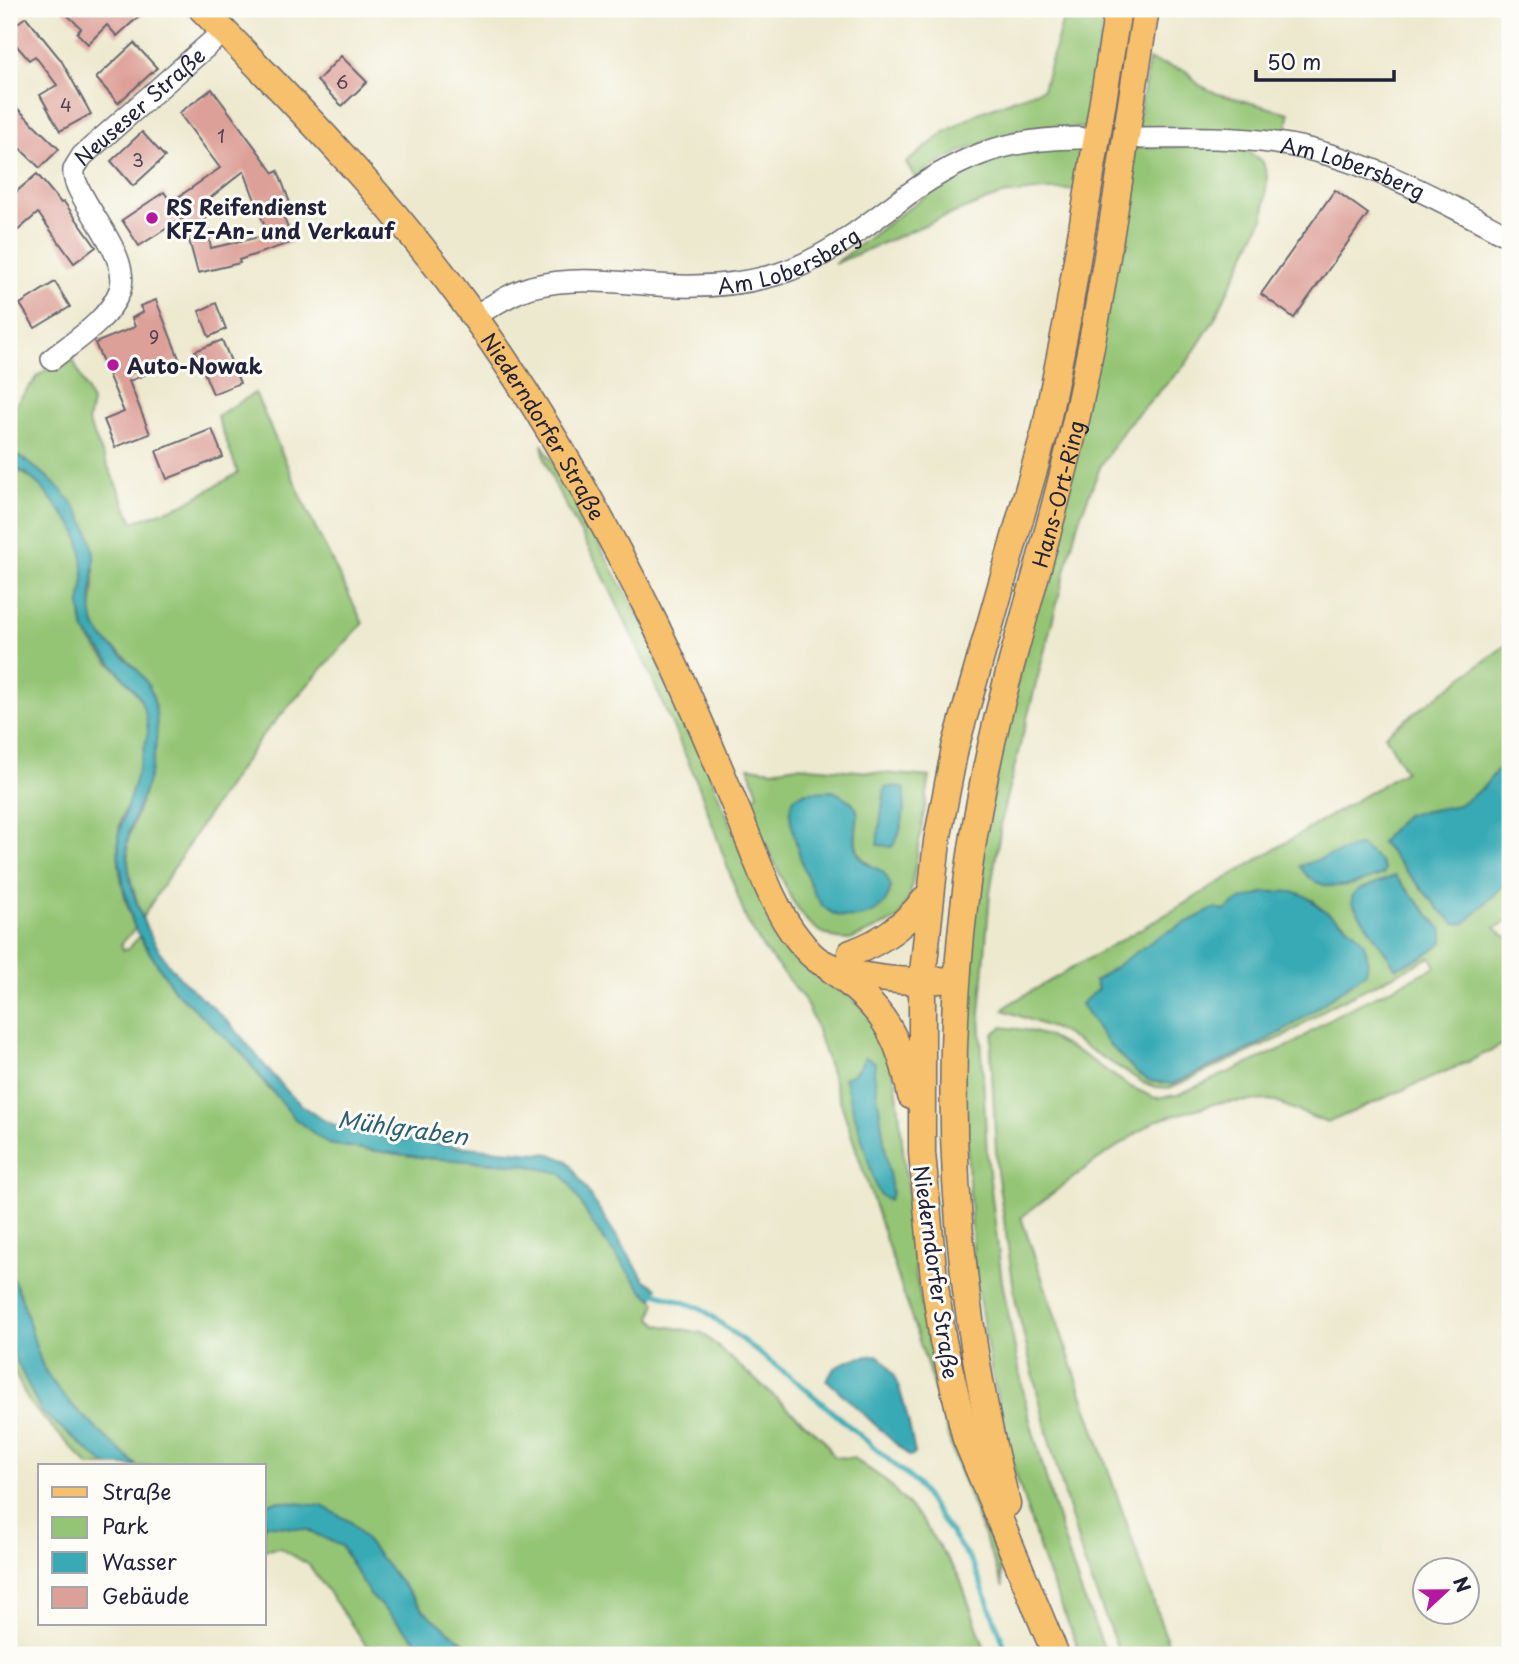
<svg xmlns="http://www.w3.org/2000/svg" width="1519" height="1664" font-family="'Playpen Sans',sans-serif">
<rect width="100%" height="100%" fill="#fdfcf7"/>
<filter id="ink" filterUnits="userSpaceOnUse"><feTurbulence type="fractalNoise" baseFrequency=".0143" numOctaves="2"/><feDisplacementMap in="SourceGraphic" scale="14" xChannelSelector="R" yChannelSelector="G"/><feConvolveMatrix kernelMatrix="1 2 1 2 8 2 1 2 1" color-interpolation-filters="sRGB"/></filter>
<filter id="wash" filterUnits="userSpaceOnUse"><feTurbulence type="fractalNoise" baseFrequency=".00686" numOctaves="4" result="noise"/><feDisplacementMap in="SourceGraphic" scale="28" xChannelSelector="R" yChannelSelector="G"/><feGaussianBlur stdDeviation="1.57" result="paint"/><feColorMatrix in="noise" values="0 0 0 0 0 0 0 0 0 0 0 0 0 0 0 0 0 1.4 0 .05"/><feComposite in="paint" operator="in"/></filter>
<g filter="url(#wash)">
<rect width="100%" height="100%" fill="#ede9cf"/>
<g fill="#94c575" stroke="#5b7458" stroke-width="2" fill-rule="evenodd">
<path d="M 1066,9 L 1105,9 L 1087,128 C 1021,130 970,138 916,179 L 906,163 L 945,132 L 978,113 L 1043,89 Z"/>
<path d="M 1149,60 L 1186,71 L 1199,85 L 1218,94 L 1289,113 L 1287,135 L 1137,128 Z"/>
<path d="M 1084,147 L 1078,190 L 1044,190 L 1001,195 L 941,218 L 834,264 C 890,224 942,174 1010,154 C 1034,148 1060,148 1084,147 Z"/>
<path d="M 1134,147 L 1218,147 L 1244,149 L 1263,162 L 1267,176 L 1264,216 L 1214,320 L 1186,364 L 1127,425 L 1101,465 L 1078,522 L 1004,807 L 990,893 L 980,1014 L 987,1155 L 1002,1282 L 1027,1410 L 1056,1514 L 1080,1589 L 1107,1655 L 1081,1655 L 1044,1563 L 1013,1465 L 993,1380 L 974,1269 L 962,1057 L 977,866 Z"/>
<path d="M 70,353 L 92,402 L 88,422 L 133,522 L 182,505 L 238,473 L 217,416 L 255,393 L 312,521 L 363,623 L 262,736 L 203,822 L 142,918 L 129,874 L 127,843 L 143,794 L 157,728 L 126,657 L 113,648 L 97,632 L 91,612 L 94,587 L 94,555 L 48,477 L 9,450 L 9,412 L 39,375 Z"/>
<path d="M 542,444 L 651,637 L 776,930 L 796,958 L 812,972 L 856,1001 L 876,1020 L 896,1082 L 916,1275 L 929,1344 L 960,1452 L 1000,1566 L 1003,1587 L 954,1456 L 927,1365 L 814,1021 L 804,999 L 763,948 L 746,919 L 698,784 L 646,665 L 602,573 L 554,483 L 545,460 Z"/>
<path d="M 13,468 C 35,477 67,508 76,531 C 82,546 84,562 84,578 C 83,595 77,614 85,631 C 103,667 150,686 148,732 C 147,753 138,780 130,799 C 128,806 123,812 121,819 C 113,854 123,896 135,929 L 121,944 L 123,950 L 128,949 L 139,937 L 175,991 L 222,1032 L 241,1052 L 267,1087 L 328,1144 L 426,1158 L 525,1165 L 561,1173 L 570,1184 L 593,1225 L 642,1290 L 656,1302 L 651,1318 L 659,1325 L 702,1333 L 824,1440 L 834,1457 L 853,1458 L 885,1480 L 920,1518 L 959,1576 L 987,1655 L 479,1655 L 424,1611 L 351,1522 L 278,1501 L 264,1504 L 264,1466 L 137,1466 C 111,1441 55,1395 42,1364 C 29,1333 28,1302 9,1273 L 9,528 L 15,486 Z"/>
<path d="M 1510,642 L 1510,753 L 1483,788 L 1459,805 L 1406,815 L 1381,842 L 1440,910 L 1456,924 L 1465,923 L 1510,879 L 1510,920 L 1495,928 L 1510,939 L 1510,1041 L 1470,1061 L 1327,1123 L 1271,1100 L 1217,1103 L 1155,1121 L 1093,1163 L 1021,1217 L 1172,1655 L 1120,1655 L 1084,1562 L 1049,1440 L 1016,1303 L 997,1171 L 991,1050 L 993,1034 L 1002,1027 L 1025,1030 L 1047,1036 L 1082,1054 L 1131,1087 L 1155,1098 L 1177,1095 L 1293,1044 L 1334,1016 L 1436,967 L 1431,957 L 1330,1006 L 1287,1035 L 1170,1088 L 1155,1087 L 1144,1083 L 1060,1031 L 1003,1010 L 1011,1003 L 1177,908 L 1405,771 L 1385,735 ZM 1265,893 L 1313,900 L 1322,910 L 1346,924 L 1366,973 L 1287,1029 L 1254,1047 L 1172,1084 L 1081,1004 L 1099,989 L 1095,981 L 1226,911 L 1236,902 Z"/>
<path d="M 797,766 L 930,777 L 910,897 L 898,919 L 850,940 L 837,939 L 819,931 L 807,921 L 792,900 L 746,803 L 758,794 L 749,767 L 772,770 ZM 857,809 C 857,847 848,854 885,874 L 801,855 Z"/>
<path d="M 9,1337 L 15,1358 L 41,1411 L 107,1466 L 89,1466 L 30,1404 L 9,1362 Z"/>
<path d="M 264,1524 L 308,1530 L 341,1546 L 370,1595 L 431,1655 L 373,1655 L 309,1565 L 280,1548 L 264,1550 Z"/>
</g>
<g fill="#39aab5" stroke="#2e6678" stroke-width="2">
<path d="M 9,450 C 47,473 91,508 94,557 C 95,573 89,602 92,615 C 98,650 142,658 153,697 C 162,728 154,766 143,795 C 137,811 128,828 127,845 C 127,854 128,863 129,872 C 133,903 147,932 165,959 C 183,986 210,1002 232,1026 C 262,1059 293,1111 337,1126 C 350,1131 365,1132 378,1134 C 435,1146 494,1150 551,1154 L 568,1161 L 644,1279 L 657,1288 L 653,1299 L 642,1290 L 593,1225 L 570,1184 L 561,1173 L 525,1165 L 426,1158 L 328,1144 L 295,1119 L 241,1052 L 175,991 L 135,929 L 124,889 L 119,859 L 118,836 L 143,754 L 148,733 L 146,715 L 139,696 L 84,630 L 80,604 L 84,579 L 81,548 L 75,528 L 41,487 L 26,473 L 9,466 Z"/>
<path d="M 1510,753 L 1510,879 L 1465,923 L 1456,924 L 1440,910 L 1381,842 L 1405,815 L 1459,805 L 1483,788 Z"/>
<path d="M 896,786 L 905,789 C 904,809 904,830 892,847 L 877,845 L 885,788 Z"/>
<path d="M 833,791 C 875,811 849,820 857,852 C 861,864 874,866 883,872 C 887,876 889,882 891,886 C 890,891 888,898 885,902 C 871,921 839,923 823,906 C 807,888 793,837 790,813 C 790,808 792,803 794,798 L 806,792 Z"/>
<path d="M 1360,845 L 1379,860 L 1385,870 L 1383,874 C 1356,885 1318,898 1300,866 Z"/>
<path d="M 1395,876 L 1443,931 L 1443,942 L 1423,957 L 1396,968 L 1352,903 L 1352,896 L 1358,890 Z"/>
<path d="M 1265,892 C 1275,892 1288,890 1298,893 C 1310,896 1315,905 1325,911 C 1350,927 1374,939 1366,973 L 1287,1029 L 1254,1047 L 1172,1084 L 1150,1081 L 1137,1073 L 1107,1042 L 1081,1004 L 1098,989 L 1095,981 L 1161,935 L 1215,908 L 1226,911 L 1236,902 Z"/>
<path d="M 865,1057 L 875,1062 L 874,1073 L 892,1193 L 889,1200 L 880,1195 L 876,1187 L 844,1078 C 856,1074 860,1068 865,1057 Z"/>
<path d="M 9,1273 C 28,1302 29,1333 42,1364 C 55,1396 111,1441 137,1466 L 107,1466 L 41,1411 L 15,1358 L 9,1337 Z"/>
<path d="M 877,1355 C 900,1368 910,1429 915,1454 L 909,1456 L 827,1380 C 835,1360 859,1357 877,1355 Z"/>
<path d="M 278,1501 L 322,1506 L 351,1522 L 424,1611 L 479,1655 L 431,1655 L 370,1595 L 341,1546 L 308,1530 L 264,1524 L 264,1504 Z"/>
</g>
<g fill="none" stroke-linecap="round" stroke-linejoin="round">
<path stroke="#39aab5" stroke-width="5" d="M 649,1291 L 701,1308 L 802,1386 L 916,1483 L 974,1566 L 1008,1655"/>
</g>
<g id="blocks">
<g fill="#dda099" fill-rule="evenodd">
<path d="M 61,9 L 147,9 L 117,36 L 107,25 L 88,44 L 77,33 L 81,28 Z"/>
<path d="M 26,17 L 61,60 L 91,114 L 60,131 L 40,95 L 57,85 L 35,56 L 29,60 L 9,37 L 9,29 Z"/>
<path d="M 134,43 L 157,68 L 118,103 L 96,78 Z"/>
<path d="M 341,56 L 367,82 L 342,106 L 317,81 Z"/>
<path d="M 212,89 L 274,173 L 278,171 L 293,211 L 283,215 L 293,242 L 239,260 L 240,263 L 198,273 L 183,218 L 139,246 L 122,220 L 164,192 L 171,202 L 220,168 L 179,113 ZM 244,171 L 268,235 L 211,248 L 204,214 L 199,207 Z"/>
<path d="M 16,107 L 59,149 L 40,168 L 9,138 L 9,114 Z"/>
<path d="M 142,132 L 165,157 L 133,186 L 111,161 Z"/>
<path d="M 37,174 L 61,203 L 64,202 L 96,247 L 74,263 L 38,213 L 9,238 L 9,198 Z"/>
<path d="M 1335,190 L 1368,214 L 1294,318 L 1261,294 Z"/>
<path d="M 55,282 L 70,307 L 35,328 L 20,304 Z"/>
<path d="M 156,300 L 180,361 L 129,381 L 150,434 L 115,447 L 104,420 L 124,412 L 95,343 L 135,327 L 132,318 L 143,312 L 140,306 Z"/>
<path d="M 216,303 L 226,329 L 209,337 L 199,311 Z"/>
<path d="M 222,340 L 240,383 L 213,394 L 195,351 Z"/>
<path d="M 212,429 L 223,457 L 167,479 L 156,451 Z"/>
</g>
</g>
</g>
<g filter="url(#ink)">
<use href="#blocks" fill-opacity="0" stroke="#69686f" stroke-width="2"/>
<g fill="none" stroke-linecap="round" stroke-linejoin="round">
<g stroke="#69686f" stroke-width="24">
<g id="minor">
<path id="s1" d="M 1142,138 C 1186,138 1232,136 1276,143 C 1357,154 1439,199 1510,237"/>
<path id="s2" d="M 475,316 C 492,306 511,293 531,287 C 573,276 615,282 657,285 C 699,288 738,286 778,274 C 823,260 857,232 895,204 C 955,158 1004,138 1080,138"/>
<path id="s3" d="M 52,359 C 76,340 109,320 120,290 C 133,254 70,195 74,170 C 75,166 80,160 82,156 L 224,31"/>
</g>
</g>
<g stroke="#69686f" stroke-width="29">
<g id="major">
<path id="s4" d="M 202,9 C 299,107 396,206 476,319 C 537,404 588,493 636,586 C 674,660 707,737 738,813 C 754,851 772,908 798,939 C 804,947 812,957 821,962 C 851,978 907,983 940,980"/>
<path d="M 851,953 C 885,941 909,921 931,892"/>
<path d="M 832,970 C 882,1007 900,1035 911,1096"/>
<path id="s5" d="M 1007,1504 C 946,1267 936,1026 983,785 C 1007,660 1050,540 1077,415 C 1106,282 1124,144 1146,9"/>
<path d="M 1056,1655 L 966,1439 L 943,1341 L 934,1279 L 922,1153 L 922,982 L 937,841 L 955,748 L 1045,431 L 1067,321 L 1118,9"/>
</g>
</g>
<use href="#minor" stroke="#fff" stroke-width="21"/>
<use href="#major" stroke="#f7c06c" stroke-width="26"/>
</g>
</g>
<g fill="#b5179e" stroke="#fdfcf7" stroke-width="2.5">
<circle cx="152" cy="218" r="7"/>
<circle cx="113" cy="365" r="7"/>
</g>
<g text-anchor="middle" dominant-baseline="central" stroke-width="6" stroke-linejoin="round" paint-order="stroke">
<g font-size="18" fill="#514252">
<text x="342" y="81">6</text>
<text x="66" y="104">4</text>
<text x="221" y="135">1</text>
<text x="138" y="159">3</text>
<text x="154" y="336">9</text>
</g>
<g font-size="21" fill="#22223b" stroke="#fdfcf7">
<text stroke="none"><textPath href="#s3" startOffset="322">Neuseser Straße</textPath></text>
<text stroke="none"><textPath href="#s1" startOffset="215">Am Lobersberg</textPath></text>
<text stroke="none"><textPath href="#s2" startOffset="326">Am Lobersberg</textPath></text>
<text stroke="none"><textPath href="#s4" startOffset="541">Niederndorfer Straße</textPath></text>
<text stroke="none"><textPath href="#s5" startOffset="1026">Hans-Ort-Ring</textPath></text>
<text transform="translate(937 1272) rotate(82)">Niederndorfer Straße</text>
</g>
<g font-size="21" font-weight="bold" fill="#22223b" stroke="#fdfcf7" text-anchor="start">
<text x="166" y="206">RS Reifendienst<tspan x="166" dy="24">KFZ-An- und Verkauf</tspan></text>
<text x="127" y="365">Auto-Nowak</text>
</g>
<g font-size="23" font-style="italic" fill="#2c5f72" stroke="#fdfcf7">
<text transform="translate(403 1127) rotate(8)">Mühlgraben</text>
</g>
</g>
<rect width="1519" height="1664" fill="none" stroke="#fdfcf7" stroke-width="35"/>
<rect x="38" y="1464" width="228" height="161" fill="#fdfcf7" stroke="#a5a5ac" stroke-width="2"/>
<rect x="52" y="1487" width="35" height="10" fill="#f7c06c" stroke="#a5a5ac" stroke-width="2"/>
<text x="102" y="1500" font-size="21" fill="#22223b">Straße</text>
<rect x="52" y="1517" width="35" height="21" fill="#94c575" stroke="#a5a5ac" stroke-width="2"/>
<text x="102" y="1534" font-size="21" fill="#22223b">Park</text>
<rect x="52" y="1552" width="35" height="21" fill="#39aab5" stroke="#a5a5ac" stroke-width="2"/>
<text x="102" y="1570" font-size="21" fill="#22223b">Wasser</text>
<rect x="52" y="1587" width="35" height="21" fill="#dda099" stroke="#a5a5ac" stroke-width="2"/>
<text x="102" y="1604" font-size="21" fill="#22223b">Gebäude</text>
<g transform="translate(1446 1591) rotate(68)"><circle r="33" fill="#fdfcf7" stroke="#a5a5ac" stroke-width="2"/>
<path d="M0-5L12 26L0 18L-12 26Z" fill="#b5179e"/>
<text y="-10" font-size="19" font-weight="bold" text-anchor="middle" fill="#22223b">N</text>
</g>
<path d="M1256 70v10h138v-10" fill="none" stroke="#22223b" stroke-width="3.5"/>
<text x="1267" y="70" font-size="21" fill="#22223b" stroke="#fdfcf7" stroke-width="5" paint-order="stroke">50 m</text>
</svg>
